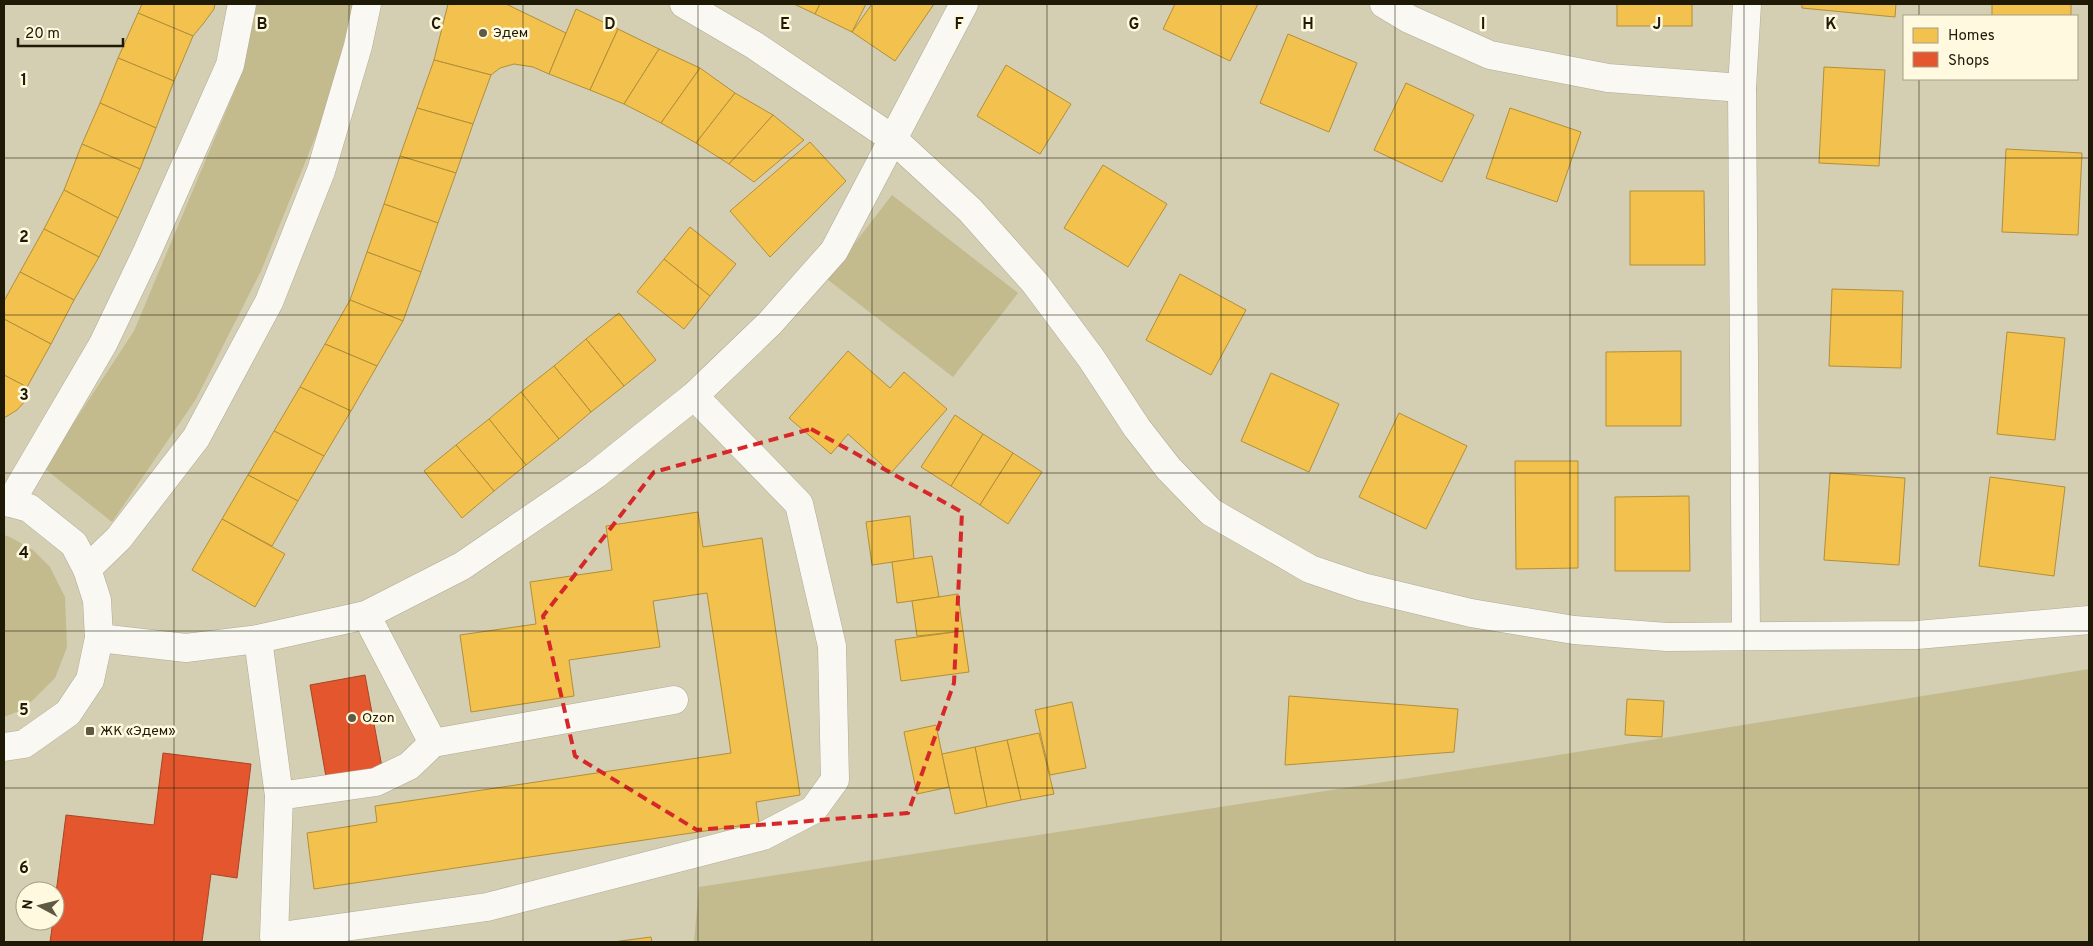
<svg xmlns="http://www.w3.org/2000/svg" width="2093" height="946" font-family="Overpass,sans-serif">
<rect width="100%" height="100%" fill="#d4ceb2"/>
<g fill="#c3ba8e">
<path d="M 257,4 L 353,4 L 330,101 L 261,271 L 196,399 L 112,522 L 44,468 L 134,331 L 240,78 Z"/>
<path d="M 892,195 L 1018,293 L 953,377 L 827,279 Z"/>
<path d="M 4,535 L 10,537 L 33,550 L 50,567 L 65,597 L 67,647 L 55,678 L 24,709 L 4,717 Z"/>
<path d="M 2089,669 L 2089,942 L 694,942 L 699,887 L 1540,758 Z"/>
</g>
<g fill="#f2c14e" stroke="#b28f38">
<path d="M 142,4 L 215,4 L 214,9 L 203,24 L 193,36 L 138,13 Z"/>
<path d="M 448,4 L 506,4 L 566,33 L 549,74 L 533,67 L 514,64 L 500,68 L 491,75 L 434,60 Z"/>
<path d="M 794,4 L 820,4 L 815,14 Z"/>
<path d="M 820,4 L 866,4 L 852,32 L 815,14 Z"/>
<path d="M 872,4 L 934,4 L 895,61 L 852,32 Z"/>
<path d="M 1175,4 L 1258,4 L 1230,61 L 1163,29 Z"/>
<rect x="1617" y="4" width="75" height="22"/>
<path d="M 1802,4 L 1896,4 L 1895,17 L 1802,8 Z"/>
<rect x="1992" y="4" width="79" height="12"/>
<path d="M 576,9 L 618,29 L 590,90 L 549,74 Z"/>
<path d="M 138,13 L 193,36 L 174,81 L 118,58 Z"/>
<path d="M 618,29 L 659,49 L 624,104 L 590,90 Z"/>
<path d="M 1288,34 L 1357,63 L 1329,132 L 1260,103 Z"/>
<path d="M 659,49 L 700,68 L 661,123 L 624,104 Z"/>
<path d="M 118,58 L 174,81 L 156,128 L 100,103 Z"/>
<path d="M 434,60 L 491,75 L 473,124 L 417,108 Z"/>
<path d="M 1006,65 L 1071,104 L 1040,154 L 977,116 Z"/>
<path d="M 1824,67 L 1885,70 L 1879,166 L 1819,163 Z"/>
<path d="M 700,68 L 735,93 L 696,143 L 661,123 Z"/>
<path d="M 1406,83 L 1474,115 L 1442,182 L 1374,150 Z"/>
<path d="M 735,93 L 773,115 L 729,164 L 696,143 Z"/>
<path d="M 100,103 L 156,128 L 140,169 L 82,144 Z"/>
<path d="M 417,108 L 473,124 L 456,173 L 400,156 Z"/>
<path d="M 1510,108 L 1581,132 L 1557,202 L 1486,178 Z"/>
<path d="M 773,115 L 804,140 L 754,182 L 729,164 Z"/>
<path d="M 810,142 L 846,181 L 770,257 L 730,211 Z"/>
<path d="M 82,144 L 140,169 L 118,218 L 64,190 Z"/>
<path d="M 2006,149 L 2082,153 L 2078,235 L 2002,232 Z"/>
<path d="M 400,156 L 456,173 L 438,223 L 384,204 Z"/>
<path d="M 1103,165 L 1167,204 L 1128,267 L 1064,228 Z"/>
<path d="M 64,190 L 118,218 L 99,257 L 44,229 Z"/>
<path d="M 1630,191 L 1704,191 L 1705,265 L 1630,265 Z"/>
<path d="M 384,204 L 438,223 L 421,272 L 367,252 Z"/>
<path d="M 690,227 L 736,264 L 710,296 L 664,259 Z"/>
<path d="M 44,229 L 99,257 L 74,300 L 20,272 Z"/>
<path d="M 367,252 L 421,272 L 403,321 L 350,300 Z"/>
<path d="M 664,259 L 710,296 L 684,329 L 637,292 Z"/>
<path d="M 20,272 L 74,300 L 51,344 L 4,319 L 4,301 Z"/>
<path d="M 1180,274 L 1246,310 L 1211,375 L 1146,340 Z"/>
<path d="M 1832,289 L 1903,291 L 1901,368 L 1829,366 Z"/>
<path d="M 350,300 L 403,321 L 377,366 L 325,344 Z"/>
<path d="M 619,313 L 656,360 L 624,386 L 586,339 Z"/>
<path d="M 4,319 L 51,344 L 27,387 L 4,375 Z"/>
<path d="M 2007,332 L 2065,338 L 2055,440 L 1997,434 Z"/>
<path d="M 586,339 L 624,386 L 591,412 L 554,366 Z"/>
<path d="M 325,344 L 377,366 L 351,411 L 300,387 Z"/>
<path d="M 848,351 L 890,388 L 904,372 L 947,409 L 891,473 L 848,434 L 831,454 L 789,418 Z"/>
<path d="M 1681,351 L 1681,426 L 1606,426 L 1606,352 Z"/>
<path d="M 554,366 L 591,412 L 559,439 L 521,392 Z"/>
<path d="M 1271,373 L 1339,404 L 1309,472 L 1241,441 Z"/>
<path d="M 4,375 L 27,387 L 27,399 L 17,410 L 4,418 Z"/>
<path d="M 300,387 L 351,411 L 324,456 L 274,431 Z"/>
<path d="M 521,392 L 559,439 L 526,465 L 489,419 Z"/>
<path d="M 1399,413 L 1467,446 L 1426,529 L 1359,497 Z"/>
<path d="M 955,415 L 983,434 L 951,486 L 921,467 Z"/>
<path d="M 489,419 L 526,465 L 494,491 L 456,445 Z"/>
<path d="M 274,431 L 324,456 L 298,501 L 248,475 Z"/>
<path d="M 983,434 L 1013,453 L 980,505 L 951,486 Z"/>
<path d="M 456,445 L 494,491 L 462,518 L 424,471 Z"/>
<path d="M 1013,453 L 1042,472 L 1008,524 L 980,505 Z"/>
<path d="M 1515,461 L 1578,461 L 1578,568 L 1516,569 Z"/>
<path d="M 1830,473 L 1905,478 L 1899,565 L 1824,560 Z"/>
<path d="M 248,475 L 298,501 L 272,546 L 222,519 Z"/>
<path d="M 1990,477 L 2065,487 L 2054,576 L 1979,566 Z"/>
<path d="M 1689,496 L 1690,571 L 1615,571 L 1615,497 Z"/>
<path d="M 698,512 L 703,547 L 762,538 L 800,795 L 756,802 L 759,823 L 314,889 L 307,833 L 377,822 L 375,806 L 731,753 L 707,593 L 653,601 L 660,647 L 569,660 L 574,696 L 471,712 L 460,635 L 536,624 L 530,582 L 612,570 L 606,526 Z"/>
<path d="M 910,516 L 914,559 L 872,565 L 866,522 Z"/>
<path d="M 222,519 L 285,554 L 255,607 L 192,570 Z"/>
<path d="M 932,556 L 939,597 L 897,603 L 892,562 Z"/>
<path d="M 958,594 L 963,631 L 917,636 L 912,601 Z"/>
<path d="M 963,631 L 969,672 L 901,681 L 895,640 Z"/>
<path d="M 1289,696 L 1458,709 L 1454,752 L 1285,765 Z"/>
<path d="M 1627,699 L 1664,701 L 1662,737 L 1625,735 Z"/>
<path d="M 1072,702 L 1086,768 L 1050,775 L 1035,710 Z"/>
<path d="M 936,725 L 949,787 L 917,794 L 904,732 Z"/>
<path d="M 1039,733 L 1054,794 L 1021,800 L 1007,740 Z"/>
<path d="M 1007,740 L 1021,800 L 987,807 L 975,747 Z"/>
<path d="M 975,747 L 987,807 L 955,814 L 942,754 Z"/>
<path d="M 651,937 L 652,942 L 613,942 Z"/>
</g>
<g fill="#e4572e" stroke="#a94522">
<path d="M 365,675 L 382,767 L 326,777 L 310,685 Z"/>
<path d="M 163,753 L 251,764 L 237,878 L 211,874 L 202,942 L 50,942 L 53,921 L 55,921 L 55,901 L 66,815 L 154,825 Z"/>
</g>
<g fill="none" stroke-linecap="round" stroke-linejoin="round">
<g stroke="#b0ab95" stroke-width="29">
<g id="minor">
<path d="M 684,4 L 754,45 L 893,139 L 970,210 L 1035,283 L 1091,358 L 1137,428 L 1169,469 L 1211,512 L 1310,569 L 1363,587 L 1471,613 L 1574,630 L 1667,637 L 1917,635 L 2089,620"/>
<path d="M 1384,4 L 1409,19 L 1490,55 L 1608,78 L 1742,88"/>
<path d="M 4,501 L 29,508 L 74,544 L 87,569 L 97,600 L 99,638 L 90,680 L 68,713 L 24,744 L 4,747"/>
<path d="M 10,503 L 103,344 L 147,252 L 230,65 L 242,4"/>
<path d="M 87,569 L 119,538 L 196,438 L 269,302 L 321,171 L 358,46 L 367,4"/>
<path d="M 366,615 L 433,743"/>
<path d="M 1746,636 L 1742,88 L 1747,4"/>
<path d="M 99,638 L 186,648 L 258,639 L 366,615 L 462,566 L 595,475 L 694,396 L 770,323 L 834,251 L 964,4"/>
<path d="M 258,639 L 279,796 L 274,937 L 487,907 L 763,836 L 813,810 L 835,780 L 832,646 L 799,504 L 694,396"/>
<path d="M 279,796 L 376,782 L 409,766 L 433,743 L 674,700"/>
</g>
</g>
<use href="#minor" stroke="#f9f8f3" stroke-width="28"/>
</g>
<path fill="none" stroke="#d62828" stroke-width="4" stroke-dasharray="10 6" stroke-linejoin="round" d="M 811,429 L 962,512 L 954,683 L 908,813 L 697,830 L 575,756 L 543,616 L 654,472 Z"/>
<path fill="none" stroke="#1e1a06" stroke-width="1" stroke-opacity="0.55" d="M 174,4 L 174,942M 349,4 L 349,942M 523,4 L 523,942M 698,4 L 698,942M 872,4 L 872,942M 1047,4 L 1047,942M 1221,4 L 1221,942M 1395,4 L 1395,942M 1570,4 L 1570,942M 1744,4 L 1744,942M 1919,4 L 1919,16M 1919,79 L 1919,942M 4,158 L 2089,158M 4,315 L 2089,315M 4,473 L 2089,473M 4,631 L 2089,631M 4,788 L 2089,788"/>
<g fill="#5e5942" stroke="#fef9df" stroke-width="2">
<circle cx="483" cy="33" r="5"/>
<circle cx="352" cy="718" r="5"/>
<rect x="85" y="726" width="10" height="10" rx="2.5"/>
</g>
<g text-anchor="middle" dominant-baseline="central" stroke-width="5" stroke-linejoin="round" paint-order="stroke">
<g font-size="14" fill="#1e1a06" stroke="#fef9df" text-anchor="start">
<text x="493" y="33">Эдем</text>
<text x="362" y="718">Ozon</text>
<text x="100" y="731">ЖК «Эдем»</text>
</g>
</g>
<g font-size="16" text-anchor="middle" font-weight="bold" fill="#1e1a06" stroke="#fef9df" stroke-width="5" stroke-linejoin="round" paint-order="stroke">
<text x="262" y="29">B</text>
<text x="436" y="29">C</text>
<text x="610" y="29">D</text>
<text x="785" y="29">E</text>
<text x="959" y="29">F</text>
<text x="1134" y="29">G</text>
<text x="1308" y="29">H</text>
<text x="1483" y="29">I</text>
<text x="1657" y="29">J</text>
<text x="1831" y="29">K</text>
<text x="24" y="85">1</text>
<text x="24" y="242">2</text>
<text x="24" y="400">3</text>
<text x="24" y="558">4</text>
<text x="24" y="715">5</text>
<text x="24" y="873">6</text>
</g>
<rect width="2093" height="946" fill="none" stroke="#1e1a06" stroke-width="10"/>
<rect x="1903" y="15" width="175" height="65" fill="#fef9df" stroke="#a4a088"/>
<rect x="1913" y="28" width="25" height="15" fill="#f2c14e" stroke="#a4a088"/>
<text x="1948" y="40" font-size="15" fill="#1e1a06">Homes</text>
<rect x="1913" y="52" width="25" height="15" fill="#e4572e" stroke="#a4a088"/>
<text x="1948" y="65" font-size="15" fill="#1e1a06">Shops</text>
<g transform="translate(40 906) rotate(277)"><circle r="24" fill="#fef9df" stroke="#a4a088"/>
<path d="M0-4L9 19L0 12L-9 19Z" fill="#5e5942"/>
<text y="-8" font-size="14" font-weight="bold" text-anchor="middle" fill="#1e1a06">N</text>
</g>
<path d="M18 38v8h105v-8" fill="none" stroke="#1e1a06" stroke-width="2.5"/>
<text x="25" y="38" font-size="15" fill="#1e1a06" stroke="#fef9df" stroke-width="4" paint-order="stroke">20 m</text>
</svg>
